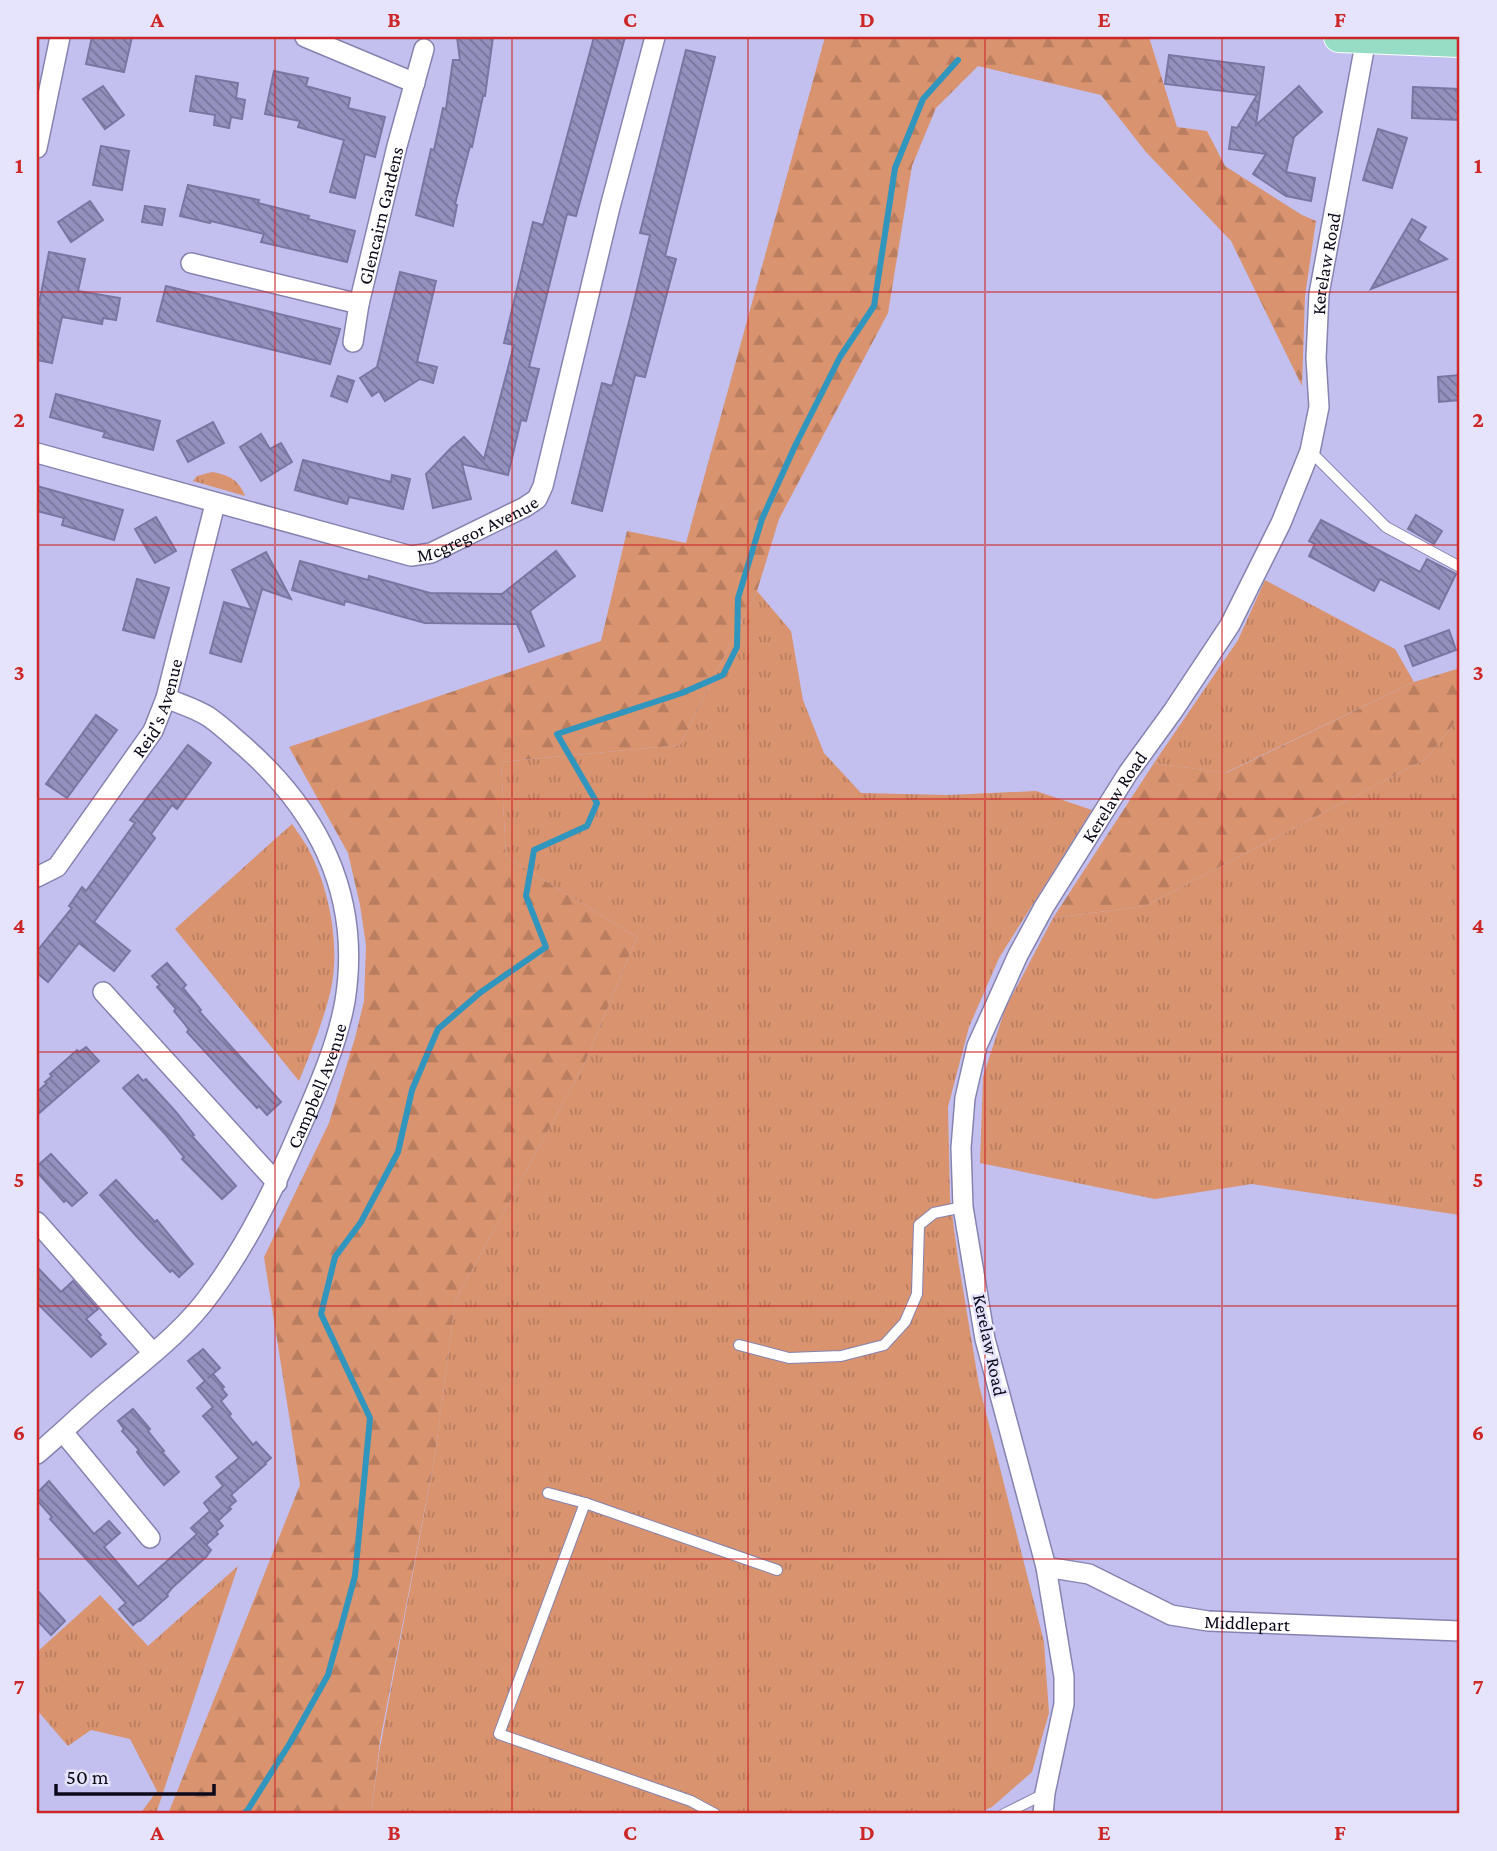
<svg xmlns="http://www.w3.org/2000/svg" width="1497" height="1851" font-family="'Crimson Pro',serif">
<defs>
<pattern id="grass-tufts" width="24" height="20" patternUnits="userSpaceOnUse" patternTransform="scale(1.75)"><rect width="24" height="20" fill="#d9936f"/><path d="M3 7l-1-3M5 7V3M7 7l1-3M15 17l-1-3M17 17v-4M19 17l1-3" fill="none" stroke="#b97d60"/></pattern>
<pattern id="forest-firs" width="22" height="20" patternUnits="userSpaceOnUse" patternTransform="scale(1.75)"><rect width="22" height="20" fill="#d9936f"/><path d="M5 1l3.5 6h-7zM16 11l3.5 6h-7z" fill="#b97d60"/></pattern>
<pattern id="building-back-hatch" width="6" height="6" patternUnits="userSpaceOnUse" patternTransform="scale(1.75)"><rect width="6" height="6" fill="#9491be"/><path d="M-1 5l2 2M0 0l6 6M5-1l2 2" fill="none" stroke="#77759a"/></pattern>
</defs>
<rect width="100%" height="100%" fill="#c3c0f0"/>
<g fill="url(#grass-tufts)">
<path d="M 212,472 C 229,475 239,480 245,496 L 193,481 L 197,476 Z"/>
<path d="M 1265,580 L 1395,649 L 1414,682 L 1225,773 L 1154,763 L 1238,640 Z"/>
<path d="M 757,591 L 791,631 L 803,700 L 824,753 L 861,793 L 948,795 L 1036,791 L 1092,810 L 999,958 L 969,1027 L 948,1107 L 950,1198 L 958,1259 L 979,1385 L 1044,1642 L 1049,1713 L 1032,1772 L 992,1807 L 976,1814 L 371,1814 L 379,1753 L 435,1456 L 455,1301 L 584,1065 L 637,937 L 506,857 L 501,762 L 680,745 Z"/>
<path d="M 1460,716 L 1460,1215 L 1252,1184 L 1155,1199 L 980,1163 L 983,1077 L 1005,1009 L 1053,918 L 1145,906 L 1426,759 Z"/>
<path d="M 292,824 C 299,834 307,845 312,856 C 330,894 340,947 331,989 C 324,1020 311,1051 299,1081 L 175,929 Z"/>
<path d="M 238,1566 L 156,1814 L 140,1814 L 157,1791 L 130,1739 L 91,1730 L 68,1746 L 37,1710 L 37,1652 L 100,1595 L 148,1646 Z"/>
</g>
<g fill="url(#forest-firs)">
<path d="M 825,37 L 1149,37 L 1177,127 L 1207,131 L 1225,166 L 1302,215 L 1316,221 L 1305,296 L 1302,386 L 1231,241 L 1146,152 L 1101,95 L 978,66 L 936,108 L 912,166 L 888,313 L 779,519 L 757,591 L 680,745 L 501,762 L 506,857 L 637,937 L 584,1065 L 455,1301 L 435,1456 L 380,1741 L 371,1814 L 168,1814 L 300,1485 L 264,1257 L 329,1123 L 355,1038 L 364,1001 L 366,945 L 360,905 L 348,853 L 289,747 L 601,641 L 627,531 L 686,543 Z"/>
<path d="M 1460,668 L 1460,716 L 1426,759 L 1145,906 L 1053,918 L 1154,763 L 1226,773 L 1414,682 Z"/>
</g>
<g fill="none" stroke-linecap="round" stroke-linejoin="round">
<path stroke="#3196bd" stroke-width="6" d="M 243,1814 L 247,1811 L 290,1743 L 328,1675 L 355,1576 L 370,1418 L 321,1314 L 335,1257 L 361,1222 L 398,1152 L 412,1090 L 438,1029 L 481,992 L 546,947 L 526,896 L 534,850 L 587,826 L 597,803 L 557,734 L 682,693 L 723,675 L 737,647 L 738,598 L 762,519 L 795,446 L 840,357 L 874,306 L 895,168 L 923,99 L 958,60"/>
</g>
<g fill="url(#building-back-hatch)" stroke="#7a76a2" stroke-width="2">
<path d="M 92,37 L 132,37 L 124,72 L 86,64 Z"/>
<path d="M 457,37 L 493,37 L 485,96 L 483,96 L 472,147 L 470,146 L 455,204 L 457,205 L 453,226 L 416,215 L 431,149 L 434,150 L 443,108 L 446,109 L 453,60 L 460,60 Z"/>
<path d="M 594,37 L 625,37 L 576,216 L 567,214 L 529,367 L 539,369 L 526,421 L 521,420 L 508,475 L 462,464 L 471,499 L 433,508 L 426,474 L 451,448 L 464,437 L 484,459 L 514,345 L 504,343 L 533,222 L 543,225 Z"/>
<path d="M 686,50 L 715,57 L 665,256 L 676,259 L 645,377 L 635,375 L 602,511 L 572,503 L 602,383 L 612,386 L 630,318 L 650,235 L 640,233 Z"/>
<path d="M 1169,55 L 1264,67 L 1256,125 L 1299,86 L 1322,112 L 1294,137 L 1286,172 L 1315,178 L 1311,201 L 1286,196 L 1253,174 L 1266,154 L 1229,149 L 1232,127 L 1237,128 L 1257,95 L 1165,84 Z"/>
<path d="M 274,71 L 308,78 L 306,86 L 350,98 L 348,108 L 385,117 L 375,157 L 365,154 L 355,198 L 330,192 L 344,140 L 298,127 L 300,121 L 265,114 Z"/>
<path d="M 196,76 L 238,83 L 236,98 L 245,100 L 242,119 L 231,117 L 229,128 L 214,125 L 215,115 L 190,111 Z"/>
<path d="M 103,86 L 124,115 L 105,129 L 83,99 Z"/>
<path d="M 1413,87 L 1460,89 L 1460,120 L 1412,118 Z"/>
<path d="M 1378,129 L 1407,138 L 1392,188 L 1363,180 Z"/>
<path d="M 101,146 L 129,151 L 122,190 L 93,185 Z"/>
<path d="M 188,185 L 259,200 L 258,203 L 309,216 L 308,219 L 355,231 L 347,262 L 261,242 L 264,234 L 211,221 L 210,223 L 180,216 Z"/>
<path d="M 90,201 L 103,220 L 71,242 L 58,222 Z"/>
<path d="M 145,206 L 165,209 L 162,225 L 142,222 Z"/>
<path d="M 1412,219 L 1426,227 L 1418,240 L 1447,259 L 1371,289 Z"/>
<path d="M 49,252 L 85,259 L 78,291 L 120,298 L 116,320 L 103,318 L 102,324 L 62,317 L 52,363 L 37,360 L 37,314 Z"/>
<path d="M 400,272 L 436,281 L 417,362 L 437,367 L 433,383 L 420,379 L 385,401 L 379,391 L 372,396 L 360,378 L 377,367 Z"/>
<path d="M 166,286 L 340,329 L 330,364 L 157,321 Z"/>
<path d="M 1460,375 L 1460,400 L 1439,402 L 1438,377 Z"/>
<path d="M 338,376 L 354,381 L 347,402 L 331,396 Z"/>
<path d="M 56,394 L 160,421 L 153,450 L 103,437 L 105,432 L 50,417 Z"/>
<path d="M 213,422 L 224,443 L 188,462 L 177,441 Z"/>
<path d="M 261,434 L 270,449 L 281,443 L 292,462 L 261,481 L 240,447 Z"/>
<path d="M 303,460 L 391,482 L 392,475 L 410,479 L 403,509 L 349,497 L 347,504 L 295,490 Z"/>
<path d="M 37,486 L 123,510 L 114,540 L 62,525 L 64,518 L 37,511 Z"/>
<path d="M 1416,515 L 1442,531 L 1434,544 L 1408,529 Z"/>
<path d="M 156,517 L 176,551 L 155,563 L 135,529 Z"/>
<path d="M 1321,520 L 1420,572 L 1427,559 L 1456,574 L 1439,609 L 1380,579 L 1374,591 L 1309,556 L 1315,544 L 1309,541 Z"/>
<path d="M 556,551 L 575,576 L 530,611 L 544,646 L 529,652 L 517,624 L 425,623 L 345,601 L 344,605 L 292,590 L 300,561 L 368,580 L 369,576 L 430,593 L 502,594 Z"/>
<path d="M 266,552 L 291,599 L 262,589 L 241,662 L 210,653 L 224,602 L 252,610 L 232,570 Z"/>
<path d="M 137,579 L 169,588 L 154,638 L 123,630 Z"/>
<path d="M 1449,630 L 1456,650 L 1413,666 L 1405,646 Z"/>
<path d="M 96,715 L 117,730 L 67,798 L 46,784 Z"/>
<path d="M 188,745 L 211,763 L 177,809 L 172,805 L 151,834 L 155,838 L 94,922 L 130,951 L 114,971 L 79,943 L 48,982 L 37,973 L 37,951 L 72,908 L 69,906 L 82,887 L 86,891 L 135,823 L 130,820 Z"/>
<path d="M 167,963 L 186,985 L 183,988 L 201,1010 L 199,1011 L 281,1102 L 267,1115 L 259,1106 L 257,1108 L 187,1032 L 189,1030 L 184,1023 L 174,1011 L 176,1009 L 157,987 L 160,985 L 152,976 Z"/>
<path d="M 86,1047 L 99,1061 L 37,1115 L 37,1092 L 47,1083 L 45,1082 L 52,1076 L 50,1074 L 77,1050 L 79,1052 Z"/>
<path d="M 138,1075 L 143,1081 L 146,1079 L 176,1112 L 194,1135 L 192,1136 L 236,1186 L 222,1199 L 182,1159 L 184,1157 L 166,1135 L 123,1088 Z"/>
<path d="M 51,1154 L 87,1193 L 72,1206 L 66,1200 L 64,1202 L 37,1172 L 37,1166 Z"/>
<path d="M 116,1180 L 155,1222 L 157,1220 L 193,1264 L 179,1277 L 172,1270 L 170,1272 L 138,1238 L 100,1195 Z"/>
<path d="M 37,1267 L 61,1292 L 73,1281 L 98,1309 L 86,1319 L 101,1335 L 99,1337 L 106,1344 L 91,1357 L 37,1303 Z"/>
<path d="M 203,1349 L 220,1368 L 208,1378 L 213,1374 L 224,1387 L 222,1389 L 227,1395 L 221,1401 L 231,1414 L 229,1416 L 253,1445 L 256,1442 L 271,1458 L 265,1463 L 266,1464 L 231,1495 L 236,1501 L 229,1507 L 231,1509 L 219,1520 L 212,1513 L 223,1526 L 216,1532 L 218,1534 L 206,1545 L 198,1536 L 211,1550 L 206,1557 L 172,1588 L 167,1594 L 168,1596 L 140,1621 L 139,1620 L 133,1625 L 119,1609 L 126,1603 L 50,1519 L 52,1517 L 37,1500 L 37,1493 L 49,1481 L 94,1534 L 109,1521 L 120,1533 L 104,1547 L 138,1587 L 197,1534 L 191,1528 L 210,1511 L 204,1503 L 223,1486 L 216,1477 L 239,1458 L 203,1416 L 213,1407 L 197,1388 L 205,1381 L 188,1361 Z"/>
<path d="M 133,1409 L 150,1429 L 148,1431 L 164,1451 L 162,1452 L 179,1472 L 164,1485 L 147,1465 L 137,1452 L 139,1450 L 122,1431 L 124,1429 L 118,1421 Z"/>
<path d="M 37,1590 L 65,1621 L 51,1635 L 37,1620 Z"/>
</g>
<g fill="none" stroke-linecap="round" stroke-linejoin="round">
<g stroke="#8683af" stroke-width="12">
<g id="lane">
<path d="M 1310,451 L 1386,527 L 1460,567"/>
<path d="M 739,1345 L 789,1358 L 841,1356 L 884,1345 L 905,1322 L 917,1294 L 919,1225 L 934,1213 L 963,1207"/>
<path d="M 548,1493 L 585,1503 L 777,1570"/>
<path d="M 585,1503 L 499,1734 L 691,1801 L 715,1814"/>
<path d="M 1004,1814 L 1044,1794"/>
</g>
</g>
<g stroke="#8683af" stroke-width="22">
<g id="street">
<path d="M 305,37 L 415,83"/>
<path d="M 37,148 L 60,37"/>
<path id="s1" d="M 191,263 L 359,304 L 397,146 L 424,49"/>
<path d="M 353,342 L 359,304"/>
<path id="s2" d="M 37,453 L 411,556 L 431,553 L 525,507 L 537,499 L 543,486 L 610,207 L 655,37"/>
<path id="s3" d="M 37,877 L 57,867 L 153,731 L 166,698 L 215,504"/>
<path d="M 103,992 L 277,1183"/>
<path d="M 37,1222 L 153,1353"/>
<path d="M 63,1432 L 150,1538"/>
<path id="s4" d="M 37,1454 C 62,1433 86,1409 112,1388 C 146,1359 185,1330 211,1293 C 248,1243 275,1187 299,1131 C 317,1090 337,1046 345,1001 C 362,895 318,809 238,741 C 229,733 219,724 209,717 C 197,709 180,704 166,698"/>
<path id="s5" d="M 1046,1567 L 1089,1574 L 1171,1615 L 1208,1621 L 1460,1631"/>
<path id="s6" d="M 1043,1814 L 1045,1793 L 1064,1704 L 1064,1677 L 1046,1567 L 985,1339 L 963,1207 L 961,1148 L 965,1098 L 977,1046 L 1018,955 L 1044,907 L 1128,773 L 1173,711 L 1230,625 L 1281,523 L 1310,451 L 1319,407 L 1316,358 L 1319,294 L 1366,39"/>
</g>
</g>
<g stroke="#fff" stroke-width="32">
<path id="primary" d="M 1339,37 L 1460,42"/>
</g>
<use href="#lane" stroke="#fff" stroke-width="10"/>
<use href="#street" stroke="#fff" stroke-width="19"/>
<use href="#primary" stroke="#97dcc4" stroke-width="30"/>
</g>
<path fill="none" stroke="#cc2627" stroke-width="2" stroke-opacity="0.55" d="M 275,37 L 275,1814M 512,37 L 512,1814M 748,37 L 748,1814M 985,37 L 985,1814M 1222,37 L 1222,1814M 37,292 L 1460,292M 37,545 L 1460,545M 37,799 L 1460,799M 37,1052 L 1460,1052M 37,1306 L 1460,1306M 37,1559 L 1460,1559"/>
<g text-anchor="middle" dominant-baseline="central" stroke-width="5" stroke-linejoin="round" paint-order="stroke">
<g font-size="19" fill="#0c0a1a" stroke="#e5e4fc">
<text stroke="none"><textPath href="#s1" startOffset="264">Glencairn Gardens</textPath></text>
<text stroke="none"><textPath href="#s6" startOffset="1656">Kerelaw Road</textPath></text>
<text stroke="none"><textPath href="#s2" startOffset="460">Mcgregor Avenue</textPath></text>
<text stroke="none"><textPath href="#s3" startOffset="212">Reid's Avenue</textPath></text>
<text stroke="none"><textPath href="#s6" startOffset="1068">Kerelaw Road</textPath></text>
<text stroke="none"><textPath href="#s4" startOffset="471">Campbell Avenue</textPath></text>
<text transform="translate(990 1345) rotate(78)">Kerelaw Road</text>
<text stroke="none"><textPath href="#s5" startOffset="212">Middlepart</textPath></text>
</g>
</g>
<rect width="1497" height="1851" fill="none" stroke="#e5e4fc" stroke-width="77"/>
<path d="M56 1784v10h158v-10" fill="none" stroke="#0c0a1a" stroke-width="3.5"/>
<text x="66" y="1784" font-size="21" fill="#0c0a1a" stroke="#e5e4fc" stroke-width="5" paint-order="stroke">50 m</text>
<rect x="38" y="38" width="1420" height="1774" fill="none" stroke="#cc2627" stroke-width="2.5"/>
<g font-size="23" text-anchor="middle" font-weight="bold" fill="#cc2627">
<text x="157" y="27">A</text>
<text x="394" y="27">B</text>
<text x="630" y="27">C</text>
<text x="867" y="27">D</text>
<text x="1104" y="27">E</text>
<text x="1340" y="27">F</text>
<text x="19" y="173">1</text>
<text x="1478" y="173">1</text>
<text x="19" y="427">2</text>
<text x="1478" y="427">2</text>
<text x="19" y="680">3</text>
<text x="1478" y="680">3</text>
<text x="19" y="933">4</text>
<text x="1478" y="933">4</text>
<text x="19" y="1187">5</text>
<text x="1478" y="1187">5</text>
<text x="19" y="1440">6</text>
<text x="1478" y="1440">6</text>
<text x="19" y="1694">7</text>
<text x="1478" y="1694">7</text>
<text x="157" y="1840">A</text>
<text x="394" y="1840">B</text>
<text x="630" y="1840">C</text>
<text x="867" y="1840">D</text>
<text x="1104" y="1840">E</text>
<text x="1340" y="1840">F</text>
</g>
</svg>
